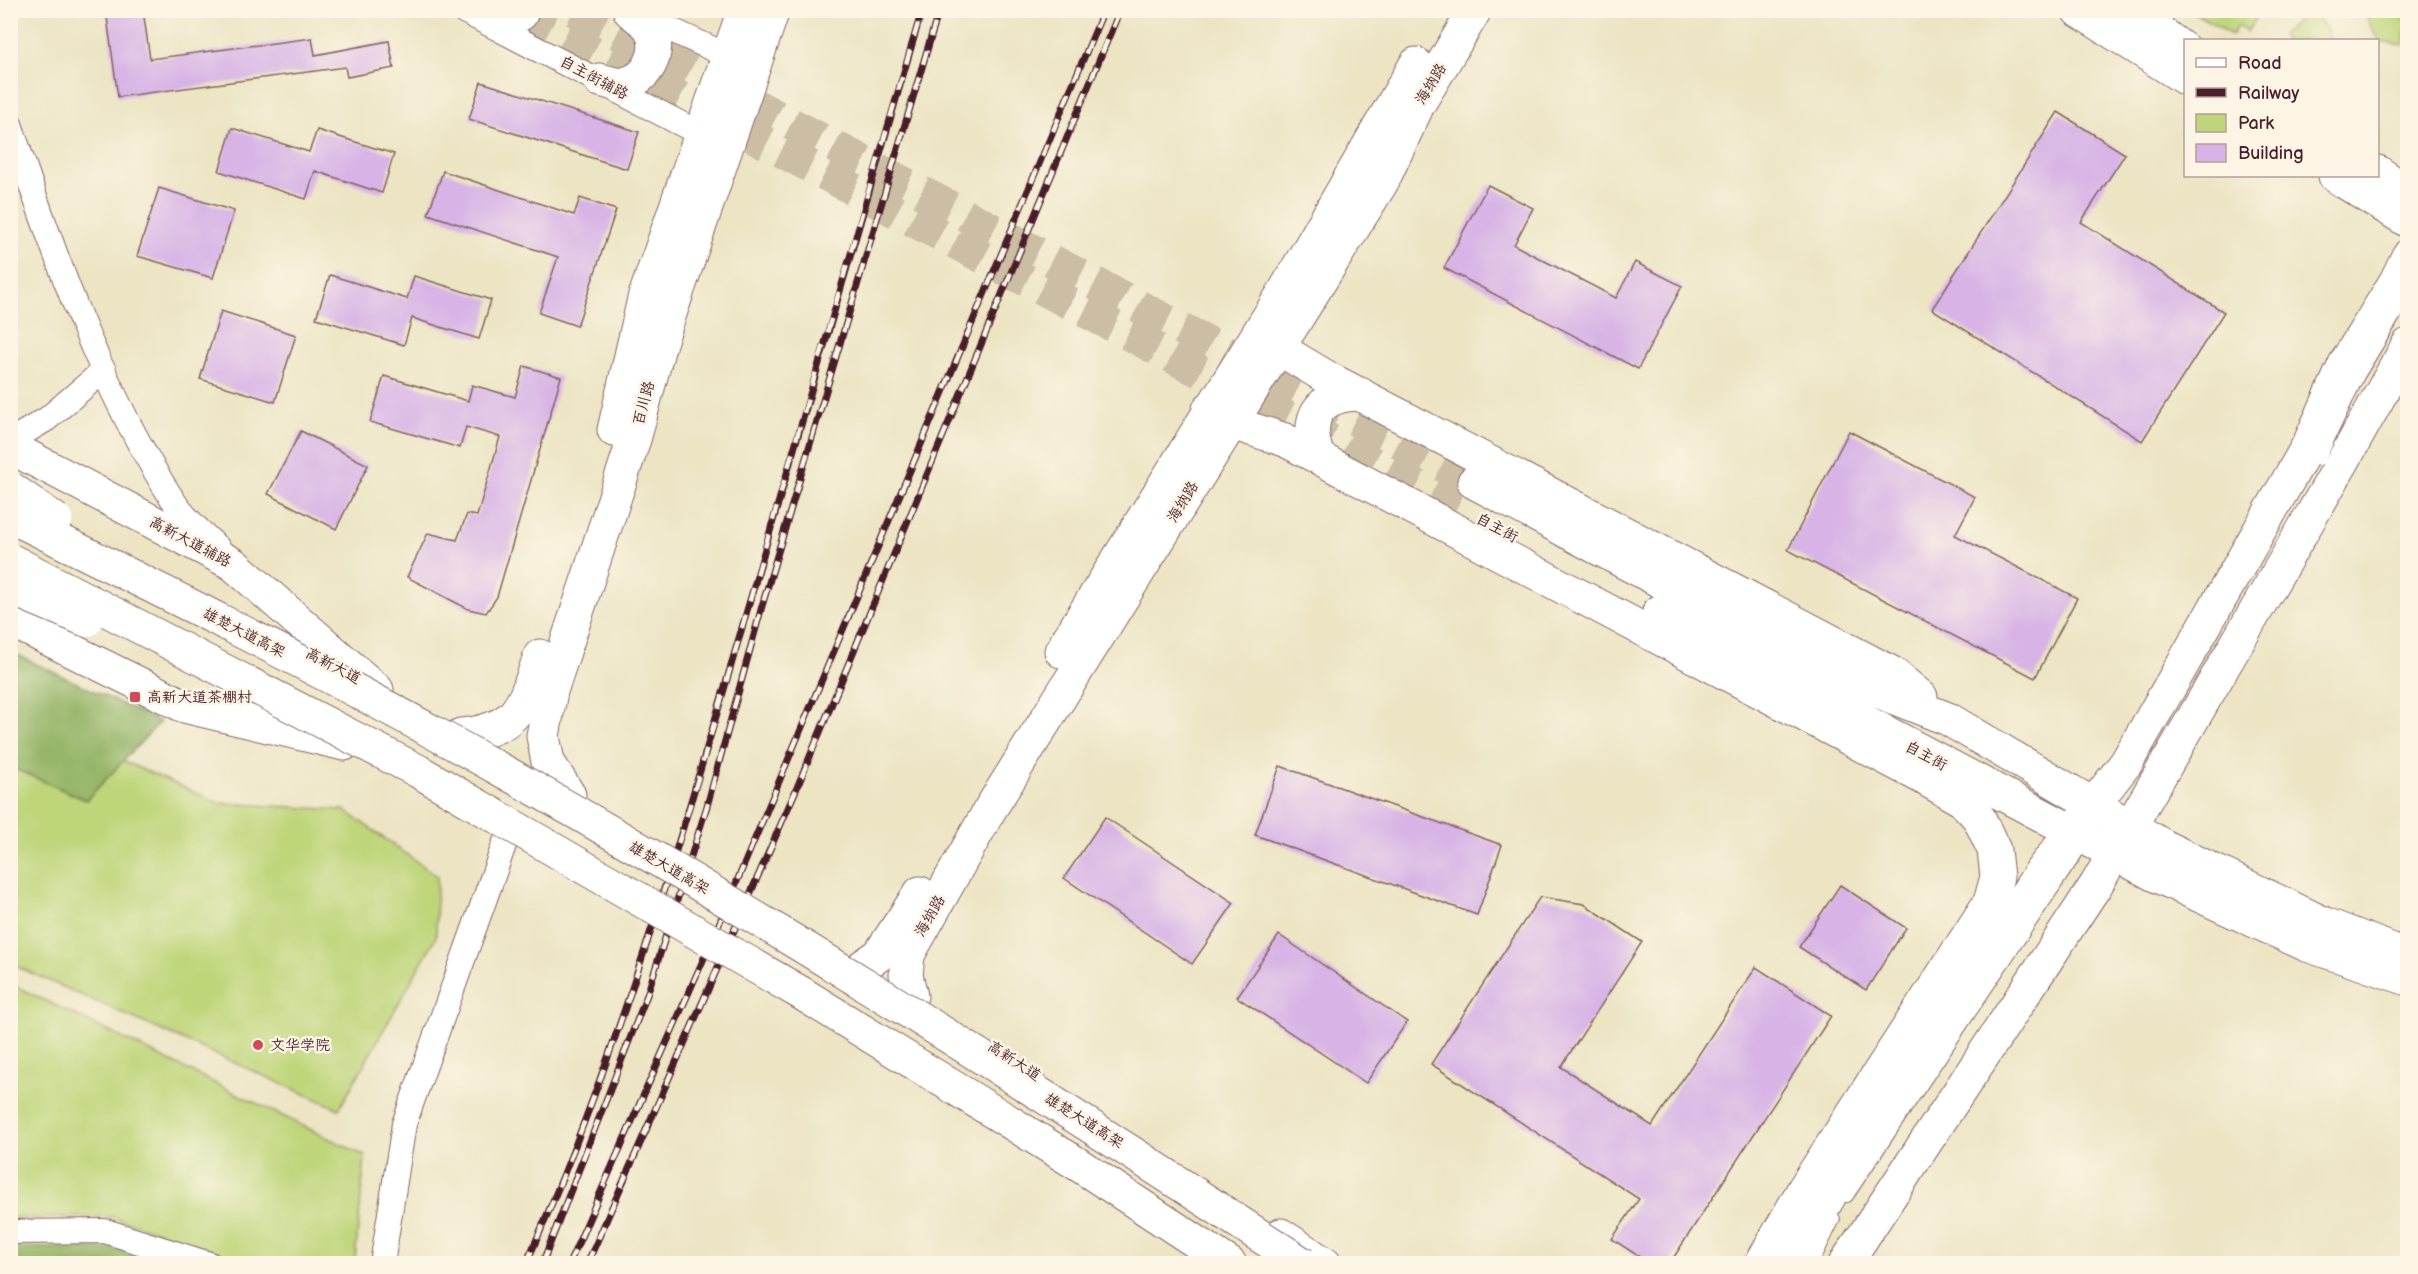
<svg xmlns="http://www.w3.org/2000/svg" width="2418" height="1274" font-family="'Balsamiq Sans','LXGW WenKai TC',sans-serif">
<rect width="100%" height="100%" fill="#fcf5e5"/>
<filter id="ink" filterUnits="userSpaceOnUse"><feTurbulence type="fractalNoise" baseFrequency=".0167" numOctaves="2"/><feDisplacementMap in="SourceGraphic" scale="12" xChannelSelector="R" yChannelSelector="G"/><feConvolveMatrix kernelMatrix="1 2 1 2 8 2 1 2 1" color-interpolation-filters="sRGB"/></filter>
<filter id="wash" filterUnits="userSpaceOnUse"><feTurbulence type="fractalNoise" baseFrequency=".008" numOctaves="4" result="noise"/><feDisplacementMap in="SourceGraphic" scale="24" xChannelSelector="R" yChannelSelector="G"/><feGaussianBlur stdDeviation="1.35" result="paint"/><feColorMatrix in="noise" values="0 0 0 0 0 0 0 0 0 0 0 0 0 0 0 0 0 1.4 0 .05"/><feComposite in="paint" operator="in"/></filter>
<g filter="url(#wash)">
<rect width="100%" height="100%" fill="#ece4c3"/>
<g fill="#bed579" stroke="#847a52" stroke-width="1.5">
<path d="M 2367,10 C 2384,10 2396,9 2407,24 L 2403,45 L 2379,42 L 2366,16 Z"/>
<path d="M 2191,11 L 2261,11 L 2247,32 L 2237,26 L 2232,35 Z"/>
<path d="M 2309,11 L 2315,12 L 2329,34 L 2328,40 L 2283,40 L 2281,35 Z"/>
<path d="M 123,761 L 219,803 L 344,810 L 437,876 L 436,937 L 339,1109 L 11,964 L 11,767 L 86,800 Z"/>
<path d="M 11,984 L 365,1156 L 355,1260 L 342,1264 L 252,1263 L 112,1217 L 11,1218 Z"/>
</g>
<g fill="#96b669" stroke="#706a4a" stroke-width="1.5">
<path d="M 11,652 L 160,722 L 86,800 L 11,767 Z"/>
<path d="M 11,1247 L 114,1249 L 169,1263 L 11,1264 Z"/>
</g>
<g id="blocks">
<g fill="#d7b3e6">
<path d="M 106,10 L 143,10 L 150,59 L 312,38 L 315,55 L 389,41 L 394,68 L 347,77 L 345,67 L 118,97 Z"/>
<path d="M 481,82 L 639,132 L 627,169 L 469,119 Z"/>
<path d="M 2058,112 L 2125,154 L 2081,222 L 2224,312 L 2142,441 L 1932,309 Z"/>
<path d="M 232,128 L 309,152 L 317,130 L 394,154 L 382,193 L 315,171 L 306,199 L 219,171 Z"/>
<path d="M 443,171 L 574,215 L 580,198 L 616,210 L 577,326 L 539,313 L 558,257 L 428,214 Z"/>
<path d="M 1488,185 L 1533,208 L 1514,245 L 1616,298 L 1635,262 L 1682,286 L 1638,369 L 1444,268 Z"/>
<path d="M 159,188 L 234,211 L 213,278 L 137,256 Z"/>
<path d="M 330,275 L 407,299 L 414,276 L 491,300 L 479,339 L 412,318 L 404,345 L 316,318 Z"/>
<path d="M 221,311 L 296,335 L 275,402 L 200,379 Z"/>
<path d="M 524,366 L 561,377 L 497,597 L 486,613 L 468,609 L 407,577 L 428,533 L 457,540 L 467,514 L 477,516 L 500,437 L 466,427 L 460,448 L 370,422 L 384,376 L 468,401 L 472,385 L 515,397 Z"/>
<path d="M 301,431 L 368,465 L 336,529 L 268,494 Z"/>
<path d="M 1849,431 L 1975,497 L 1955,535 L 2077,598 L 2035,678 L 1788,550 Z"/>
<path d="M 1280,766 L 1502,845 L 1477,915 L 1255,835 Z"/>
<path d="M 1105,817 L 1234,903 L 1192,964 L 1064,878 Z"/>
<path d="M 1840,885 L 1906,928 L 1866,990 L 1799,947 Z"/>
<path d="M 1540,897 L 1584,904 L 1642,942 L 1561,1067 L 1652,1126 L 1756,967 L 1831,1016 L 1670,1263 L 1649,1263 L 1612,1239 L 1639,1199 L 1431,1064 Z"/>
<path d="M 1279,935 L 1407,1022 L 1366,1083 L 1237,997 Z"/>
</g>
</g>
</g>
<g filter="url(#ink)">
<use href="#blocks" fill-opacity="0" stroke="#836460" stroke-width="1.5"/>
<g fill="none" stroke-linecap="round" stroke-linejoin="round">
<g stroke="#ccbda5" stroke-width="33" stroke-dasharray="33 16" stroke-linecap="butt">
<path d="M 574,10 L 1474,482"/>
<path d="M 521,14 L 1457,507"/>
</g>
<g stroke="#836460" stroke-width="14">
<g id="lane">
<path d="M 2319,459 L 2358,376 L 2408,294"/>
<path d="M 1847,1196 L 2086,839"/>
<path d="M 1812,1264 L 1834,1219"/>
</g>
</g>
<g stroke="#836460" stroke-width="26">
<g id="street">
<path d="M 462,10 L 716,142"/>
<path d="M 639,15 L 743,63"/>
<path d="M 10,124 C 52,249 102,393 175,503 C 186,520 205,535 219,549"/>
<path d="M 10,441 L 47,419 L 104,370"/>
<path d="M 10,1232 L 105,1231 L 209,1264"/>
<path d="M 382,1264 L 404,1124 L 508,834"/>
</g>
</g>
<g stroke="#836460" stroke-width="35">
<g id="secondary">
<path d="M 514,10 L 521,14"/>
<path d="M 2078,10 L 2186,79"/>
<path d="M 2130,10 L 2186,51"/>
<path d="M 600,80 C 607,82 616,85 623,84 C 647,81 662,52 651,30 C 647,23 636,16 630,11"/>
<path d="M 2378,172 L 2408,193"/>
<path d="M 2335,176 L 2408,221"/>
<path d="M 1261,338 L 1328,378 L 1892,673 L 1921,697"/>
<path d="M 1209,409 L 1232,423 L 1285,440 L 1920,776 L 1962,800 L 1979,818 L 1994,850 L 1997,877 L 1990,902 L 1805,1187 L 1761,1264"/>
<path d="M 614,430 L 644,299 L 744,10"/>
<path d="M 10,447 L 233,564 L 377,690"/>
<path d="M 1318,457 C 1304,417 1318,395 1360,394"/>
<path d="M 1474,482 L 1836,675 L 1948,719 L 2167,848 L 2325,924 L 2408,956"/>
<path d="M 1659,612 L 2153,874 L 2307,945 L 2408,979"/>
<path d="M 10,620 L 184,706 L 344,744"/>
<path d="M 1061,651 L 1284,292 L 1416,64"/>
<path d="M 461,735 C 519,729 523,706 540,656"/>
<path d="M 569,795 L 548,762 L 543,736 L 551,691 L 635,436 L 660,343 L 773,10"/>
<path d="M 863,966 L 879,955 L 920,893"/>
<path d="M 911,996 L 906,975 L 908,955 L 989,811 L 1382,182 L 1418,105 L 1475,10"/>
<path d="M 1790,1264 L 1844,1171 L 2042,870 L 2126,763 L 2309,444 L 2345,364 L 2396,281 L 2408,256"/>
<path d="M 1845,1264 L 2096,885 L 2342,463 L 2408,345"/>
</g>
</g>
<g stroke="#836460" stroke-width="35">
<path id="primary" d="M 1281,1235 L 1325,1264"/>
</g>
<g stroke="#836460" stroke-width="35">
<path id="highway" d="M 801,993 L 1076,1163 L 1230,1264"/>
</g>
<use href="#lane" stroke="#fff" stroke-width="12"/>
<use href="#street" stroke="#fff" stroke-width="24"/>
<use href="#secondary" stroke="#fff" stroke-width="33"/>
<use href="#primary" stroke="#fff" stroke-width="33"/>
<use href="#highway" stroke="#fff" stroke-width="33"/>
<g stroke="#4a1f2b" stroke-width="7">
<g id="rail">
<path d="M 526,1264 C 620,1052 684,828 748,607 C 805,408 863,209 922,10"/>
<path d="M 542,1264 L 647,995 L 707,806 L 762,606 L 939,10"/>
<path d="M 569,1264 L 719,924 L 1104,10"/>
<path d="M 587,1264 L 796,790 L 1120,10"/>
</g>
</g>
<use href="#rail" stroke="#fcf5e5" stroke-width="4.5" stroke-dasharray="14" stroke-linecap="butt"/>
<g stroke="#836460" stroke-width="35" stroke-linecap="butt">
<g id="highway-bridge">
<path d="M 10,488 L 56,520"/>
<path d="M 10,516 C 154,587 298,658 438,735 C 734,897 1020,1079 1303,1264"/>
<path d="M 10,560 L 418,771 L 801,993"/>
<path d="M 10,588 L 86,620"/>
</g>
</g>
<use href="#highway-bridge" stroke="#fff" stroke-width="33"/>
</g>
</g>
<g fill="#d1495b" stroke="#fcf5e5" stroke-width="2">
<rect x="129" y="691" width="12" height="12" rx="3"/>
<circle cx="258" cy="1045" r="6"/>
</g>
<g text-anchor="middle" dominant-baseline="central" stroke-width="5" stroke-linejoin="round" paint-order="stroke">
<g font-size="15" fill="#4a1f2b" stroke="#fcf5e5">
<text transform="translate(594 78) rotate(28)">自主街辅路</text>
<text transform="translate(1431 84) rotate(-59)">海纳路</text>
<text transform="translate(644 403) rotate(-75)">百川路</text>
<text transform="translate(1183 502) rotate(-59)">海纳路</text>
<text transform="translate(1497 528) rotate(28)">自主街</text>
<text transform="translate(190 542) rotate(28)">高新大道辅路</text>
<text transform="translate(244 633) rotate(27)">雄楚大道高架</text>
<text transform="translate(333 666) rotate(28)">高新大道</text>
<text transform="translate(1926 756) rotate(28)">自主街</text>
<text transform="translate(669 868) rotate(30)">雄楚大道高架</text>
<text transform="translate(930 916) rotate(-60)">海纳路</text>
<text transform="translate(1014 1061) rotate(33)">高新大道</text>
<text transform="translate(1084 1121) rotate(32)">雄楚大道高架</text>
</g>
<g font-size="15" fill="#4a1f2b" stroke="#fcf5e5" text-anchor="start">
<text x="147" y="697">高新大道茶棚村</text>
<text x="270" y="1045">文华学院</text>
</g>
</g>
<rect width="2418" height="1274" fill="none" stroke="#fcf5e5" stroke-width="36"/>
<rect x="2184" y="39" width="195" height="138" fill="#fcf5e5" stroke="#b59f9b" stroke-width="1.5"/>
<rect x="2196" y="58" width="30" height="9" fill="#ffffff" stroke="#b59f9b" stroke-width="1.5"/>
<text x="2238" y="69" font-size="18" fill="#4a1f2b">Road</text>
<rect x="2196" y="88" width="30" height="9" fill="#4a1f2b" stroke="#b59f9b" stroke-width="1.5"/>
<text x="2238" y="99" font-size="18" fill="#4a1f2b">Railway</text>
<rect x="2196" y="114" width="30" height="18" fill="#bed579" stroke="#b59f9b" stroke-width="1.5"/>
<text x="2238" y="129" font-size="18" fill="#4a1f2b">Park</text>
<rect x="2196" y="144" width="30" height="18" fill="#d7b3e6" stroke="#b59f9b" stroke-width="1.5"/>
<text x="2238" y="159" font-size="18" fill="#4a1f2b">Building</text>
</svg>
